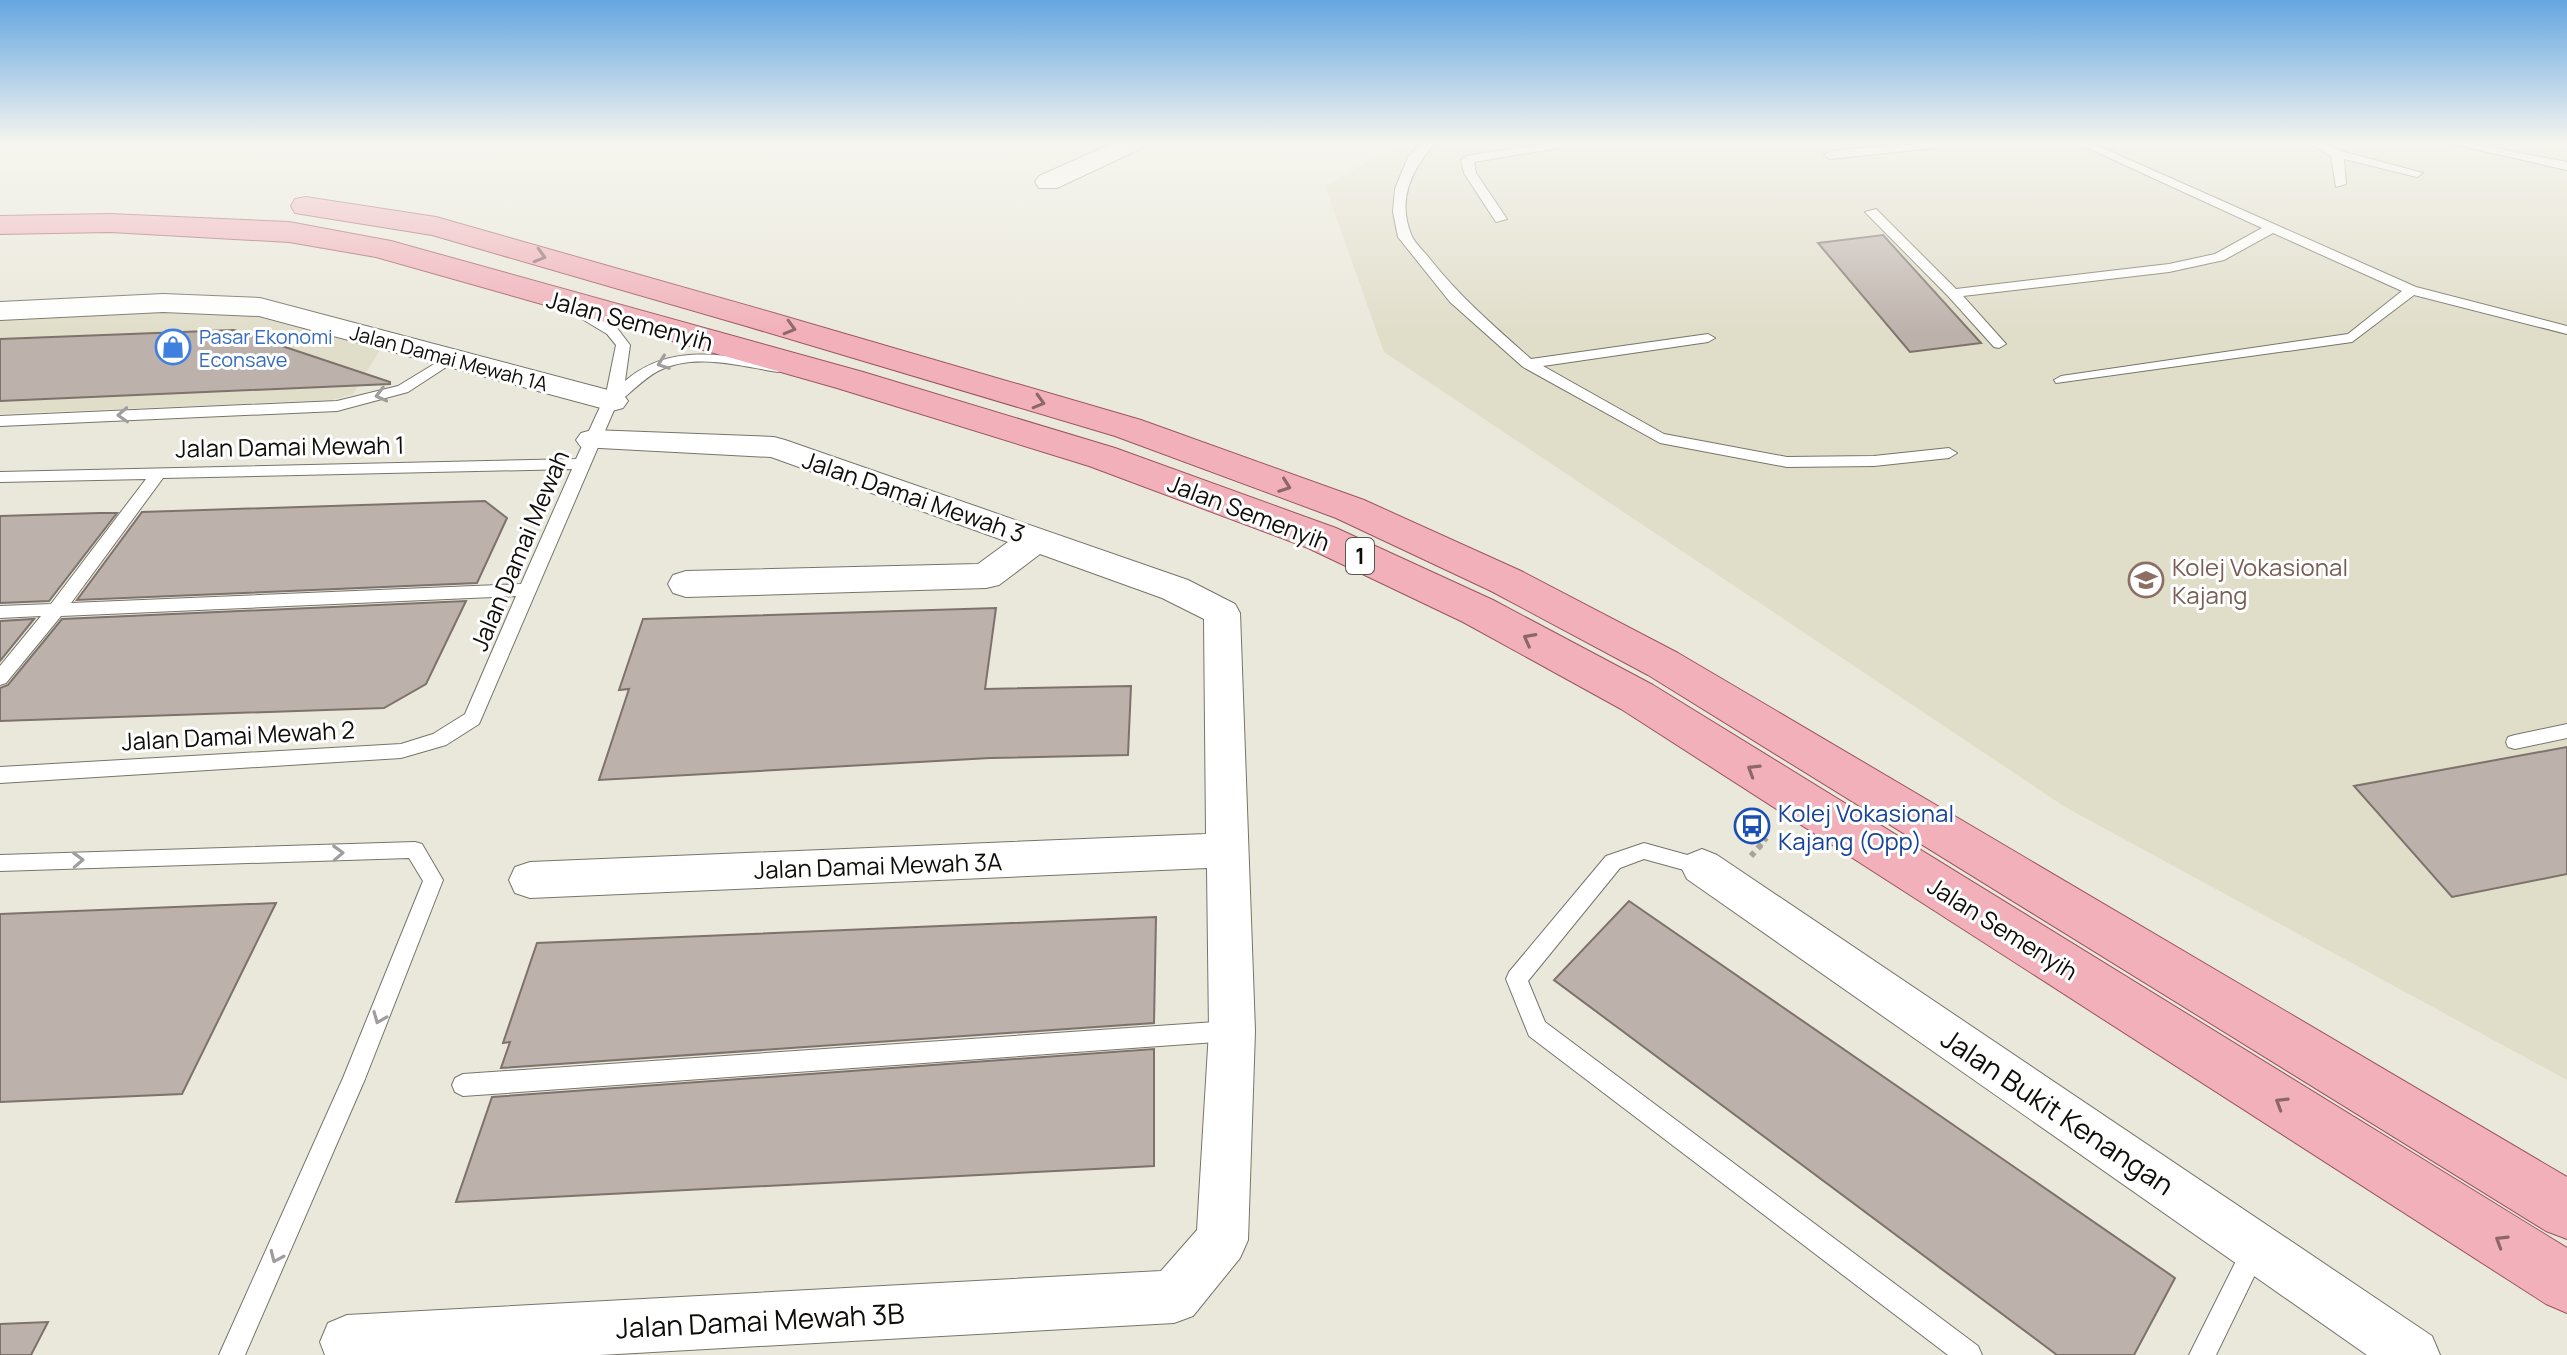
<svg xmlns="http://www.w3.org/2000/svg" width="2567" height="1355" font-family="Manrope,sans-serif">
<rect width="100%" height="100%" fill="#eae8db"/>
<g fill="#e0ddc9">
<path d="M 1400,144 L 2567,144 L 2567,1080 L 2065,807 L 1384,352 L 1325,186 Z"/>
<path d="M 168,309 L 250,315 L 380,350 L 353,394 L 332,400 L 0,414 L 0,318 Z"/>
</g>
<g fill="#bdb1ab" stroke="#7d726c" stroke-width="2">
<path d="M 1883,235 L 1981,343 L 1910,352 L 1818,243 Z"/>
<path d="M 234,330 L 390,382 L 390,384 L 0,401 L 0,339 Z"/>
<path d="M 485,501 L 507,518 L 477,583 L 77,600 L 142,512 Z"/>
<path d="M 100,513 L 117,513 L 49,601 L 0,603 L 0,516 Z"/>
<path d="M 466,601 L 426,684 L 384,708 L 0,721 L 0,688 L 8,685 L 62,619 Z"/>
<path d="M 996,608 L 985,689 L 1131,686 L 1128,755 L 990,758 L 599,780 L 629,689 L 619,690 L 643,619 Z"/>
<path d="M 34,619 L 0,661 L 0,621 Z"/>
<path d="M 2567,747 L 2567,874 L 2452,897 L 2354,786 Z"/>
<path d="M 1629,901 L 2175,1278 L 2134,1355 L 2057,1355 L 1554,980 Z"/>
<path d="M 276,903 L 182,1094 L 0,1102 L 0,914 Z"/>
<path d="M 1156,917 L 1154,1023 L 501,1068 L 510,1042 L 503,1043 L 537,943 Z"/>
<path d="M 1154,1049 L 1154,1166 L 456,1202 L 492,1097 Z"/>
<path d="M 48,1322 L 31,1355 L 0,1355 L 0,1324 Z"/>
</g>
<g fill="none" stroke-linecap="round" stroke-linejoin="round">
<g stroke="#77756a" stroke-width="2">
<g id="lane">
<path d="M 1421,144 L 1434,144 C 1412,170 1397,199 1411,234 C 1414,243 1424,251 1430,259 C 1460,297 1495,327 1531,359 L 1708,334 L 1715,338 L 1708,342 L 1543,366 L 1664,434 L 1787,457 L 1874,456 L 1949,448 L 1957,453 L 1949,458 L 1874,466 L 1787,467 L 1660,443 L 1523,367 L 1450,302 L 1398,237 L 1393,212 L 1395,189 L 1408,157 Z"/>
<path d="M 1540,144 L 1564,144 L 1558,148 L 1474,162 L 1476,173 L 1507,219 L 1496,222 L 1464,173 L 1461,160 L 1467,156 Z"/>
<path d="M 1903,144 L 1940,144 L 1934,148 L 1830,159 L 1824,155 L 1830,151 Z"/>
<path d="M 2079,144 L 2094,144 L 2416,287 L 2567,326 L 2567,334 L 2414,295 L 2352,342 L 2056,383 L 2054,380 L 2061,376 L 2348,334 L 2402,291 L 2273,233 L 2224,260 L 2169,272 L 1963,296 L 2006,344 L 1999,348 L 1994,347 L 1948,296 L 1865,212 L 1876,209 L 1956,289 L 2169,264 L 2215,254 L 2262,228 Z"/>
<path d="M 2310,144 L 2325,144 L 2341,151 L 2423,173 L 2417,177 L 2344,159 L 2346,184 L 2336,187 L 2331,156 Z"/>
<path d="M 2452,144 L 2474,144 L 2567,162 L 2567,170 Z"/>
<path d="M 577,306 L 617,328 L 630,345 L 625,381 C 662,349 705,352 750,359 C 761,361 776,361 785,368 L 778,372 C 740,366 694,352 658,371 C 643,379 631,393 617,403 L 479,724 L 446,745 L 401,758 L 0,783 L 0,767 L 401,744 L 433,734 L 465,714 L 516,596 L 61,616 L 6,683 L 0,685 L 0,666 L 41,616 L 0,618 L 0,606 L 51,604 L 146,479 L 0,482 L 0,472 L 576,459 L 606,394 L 616,345 L 607,334 L 572,313 L 572,307 ZM 572,469 L 521,584 L 71,603 L 163,478 Z"/>
<path d="M 449,355 L 454,356 L 454,362 L 408,392 L 337,411 L 0,426 L 0,416 L 337,401 L 398,386 Z"/>
<path d="M 2567,724 L 2567,738 L 2515,749 L 2508,747 L 2506,742 L 2508,737 L 2515,735 Z"/>
<path d="M 415,842 L 422,844 L 443,880 L 365,1079 L 245,1355 L 219,1355 L 343,1078 L 423,881 L 409,858 L 0,871 L 0,855 Z"/>
<path d="M 1644,843 L 1709,861 L 1712,867 L 1709,873 L 1702,875 L 1644,859 L 1620,868 L 1528,981 L 1545,1022 L 1978,1346 L 1982,1355 L 1948,1355 L 1529,1036 L 1506,979 L 1509,972 L 1606,856 Z"/>
<path d="M 1230,1021 L 1238,1024 L 1241,1031 L 1238,1038 L 1230,1041 L 463,1096 L 455,1092 L 452,1085 L 455,1078 L 463,1074 Z"/>
<path d="M 2255,1238 L 2264,1241 L 2267,1250 L 2216,1355 L 2189,1355 L 2246,1241 Z"/>
</g>
</g>
<g stroke="#77756a" stroke-width="2">
<g id="street">
<path d="M 1111,144 L 1144,144 L 1140,149 L 1057,188 L 1039,188 L 1035,182 L 1039,176 Z"/>
<path d="M 163,294 L 260,298 L 623,394 L 628,401 L 623,408 L 612,411 L 259,316 L 163,312 L 0,320 L 0,302 Z"/>
<path d="M 592,430 L 774,437 L 785,440 L 1188,580 L 1235,604 L 1240,613 L 1255,1031 L 1248,1240 L 1240,1258 L 1193,1316 L 1174,1323 L 600,1355 L 325,1355 L 320,1342 L 328,1323 L 347,1315 L 1161,1271 L 1197,1230 L 1209,1031 L 1207,868 L 530,898 L 515,893 L 509,880 L 515,867 L 530,862 L 1206,834 L 1204,619 L 1162,598 L 1040,554 L 999,585 L 986,588 L 686,597 L 673,593 L 668,584 L 673,575 L 686,571 L 978,564 L 1008,542 L 771,457 L 581,447 L 576,440 L 581,433 Z"/>
<path d="M 1702,849 L 1717,855 L 2432,1336 L 2440,1355 L 2367,1355 L 1687,879 L 1681,867 L 1687,855 Z"/>
</g>
</g>
<g stroke="#9b555e" stroke-width="2">
<g id="primary">
<path d="M 306,197 L 436,217 L 770,312 L 1141,420 L 1364,500 L 1521,571 L 1678,653 L 2567,1177 L 2567,1239 L 2546,1231 L 1648,675 L 1491,591 L 1336,518 L 1115,436 L 746,326 L 432,235 L 295,213 L 291,206 L 295,199 Z"/>
<path d="M 110,214 L 289,222 L 391,241 L 863,372 L 1115,448 L 1336,528 L 1493,600 L 1653,685 L 2567,1248 L 2567,1313 L 2546,1304 L 1621,709 L 1463,622 L 1308,548 L 1089,466 L 837,388 L 376,257 L 289,242 L 110,232 L 0,234 L 0,216 Z"/>
</g>
</g>
<path stroke="#a7a59b" stroke-width="5" stroke-dasharray="4 4" stroke-linecap="butt" d="M 1759,847 L 1769,835"/>
<path stroke="#a7a59b" stroke-width="6" stroke-dasharray="5 5" stroke-linecap="butt" d="M 1751,856 L 1761,845"/>
<use href="#lane" fill="#fff" fill-rule="evenodd"/>
<use href="#street" fill="#fff" fill-rule="evenodd"/>
<use href="#primary" fill="#f1b0ba" fill-rule="evenodd"/>
</g>
<defs><path id="oneway-chevron" d="M-2-3.5L2.5 0L-2 3.5" fill="none" stroke-width="1.6" stroke-linecap="round" stroke-linejoin="round" transform="scale(2)"/></defs>
<g stroke="#8b676a">
<use href="#oneway-chevron" transform="translate(540 256) rotate(16)"/>
<use href="#oneway-chevron" transform="translate(790 328) rotate(16)"/>
<use href="#oneway-chevron" transform="translate(1039 402) rotate(16)"/>
<use href="#oneway-chevron" transform="translate(1285 486) rotate(20)"/>
<use href="#oneway-chevron" transform="translate(1529 639) rotate(-152)"/>
<use href="#oneway-chevron" transform="translate(1753 770) rotate(-148)"/>
<use href="#oneway-chevron" transform="translate(2281 1103) rotate(-148)"/>
<use href="#oneway-chevron" transform="translate(2501 1241) rotate(-148)"/>
</g>
<g stroke="#9f9e9d">
<use href="#oneway-chevron" transform="translate(663 363) rotate(160)"/>
<use href="#oneway-chevron" transform="translate(381 395) rotate(166)"/>
<use href="#oneway-chevron" transform="translate(123 415) rotate(177)"/>
<use href="#oneway-chevron" transform="translate(338 853) rotate(-2)"/>
<use href="#oneway-chevron" transform="translate(78 860) rotate(-2)"/>
<use href="#oneway-chevron" transform="translate(379 1018) rotate(112)"/>
<use href="#oneway-chevron" transform="translate(276 1257) rotate(114)"/>
</g>
<linearGradient id="sky" x2="0" y2="1"><stop stop-color="#65a6e1"/><stop offset="0.43" stop-color="#f6f5ef"/><stop offset="1" stop-color="#f6f5ef" stop-opacity="0"/></linearGradient>
<rect width="2567" height="333" fill="url(#sky)"/>
<defs>
<g id="shop-ring" transform="scale(1.8)"><circle r="9.5" fill="#fff" stroke="#3f7fe0" stroke-width="1.5"/><path d="M-5-2.5h2.3a2.7 3.5 0 0 1 5.4 0H5L5.5 6h-11ZM-1.5-2.5h3a1.5 2.3 0 0 0-3 0Z" fill="#3f7fe0"/></g>
<g id="university-ring" transform="scale(1.8)"><circle r="9.5" fill="#fff" stroke="#8d6e63" stroke-width="1.5"/><path d="M0-5L7-2L0 1L-7-2ZM-4 1L0 2.5L4 1V4Q0 6-4 4Z" fill="#8d6e63"/></g>
<g id="bus-ring" transform="scale(1.8)"><circle r="9.5" fill="#fff" stroke="#1a4fb4" stroke-width="1.5"/><path d="M-5-6H5V4H4V6H2V4H-2V6H-4V4H-5ZM-3.5-4V0h7V-4ZM-3.5 1.2v1.5H-2V1.2ZM2 1.2v1.5H3.5V1.2Z" fill="#1a4fb4"/></g>
</defs>
<g fill-rule="evenodd">
<use href="#shop-ring" x="173" y="347"/>
<use href="#university-ring" x="2146" y="580"/>
<use href="#bus-ring" x="1752" y="826"/>
</g>
<g text-anchor="middle" dominant-baseline="central" stroke-width="6" stroke-linejoin="round" paint-order="stroke">
<g font-size="20" fill="#366cbe" stroke="#fff" text-anchor="start">
<text x="199" y="336">Pasar Ekonomi<tspan x="199" dy="23">Econsave</tspan></text>
</g>
<g font-size="20" fill="#0e0d09" stroke="#fff">
<text transform="translate(449 358) rotate(15)">Jalan Damai Mewah 1A</text>
</g>
<rect fill="#fff" stroke="#565653" stroke-width="2" x="1346" y="538" width="28" height="36" rx="6"/>
<g font-size="22" font-weight="bold" fill="#0e0d09">
<text x="1360" y="556">1</text>
</g>
<g font-size="24" fill="#0e0d09" stroke="#fff">
<text transform="translate(630 320) rotate(15)">Jalan Semenyih</text>
<text transform="translate(290 446) rotate(-1)">Jalan Damai Mewah 1</text>
<text transform="translate(914 496) rotate(19)">Jalan Damai Mewah 3</text>
<text transform="translate(1249 512) rotate(21)">Jalan Semenyih</text>
<text transform="translate(519 550) rotate(-67)">Jalan Damai Mewah</text>
<text transform="translate(238 735) rotate(-3)">Jalan Damai Mewah 2</text>
<text transform="translate(878 865) rotate(-2)">Jalan Damai Mewah 3A</text>
<text transform="translate(2003 928) rotate(32)">Jalan Semenyih</text>
</g>
<g font-size="24" fill="#785e54" stroke="#fff" text-anchor="start">
<text x="2172" y="566">Kolej Vokasional<tspan x="2172" dy="28">Kajang</tspan></text>
</g>
<g font-size="24" fill="#164399" stroke="#fff" text-anchor="start">
<text x="1778" y="812">Kolej Vokasional<tspan x="1778" dy="28">Kajang (Opp)</tspan></text>
</g>
<g font-size="28" fill="#0e0d09" stroke="#fff">
<text transform="translate(2058 1111) rotate(34)">Jalan Bukit Kenangan</text>
<text transform="translate(760 1320) rotate(-3)">Jalan Damai Mewah 3B</text>
</g>
</g>
</svg>
